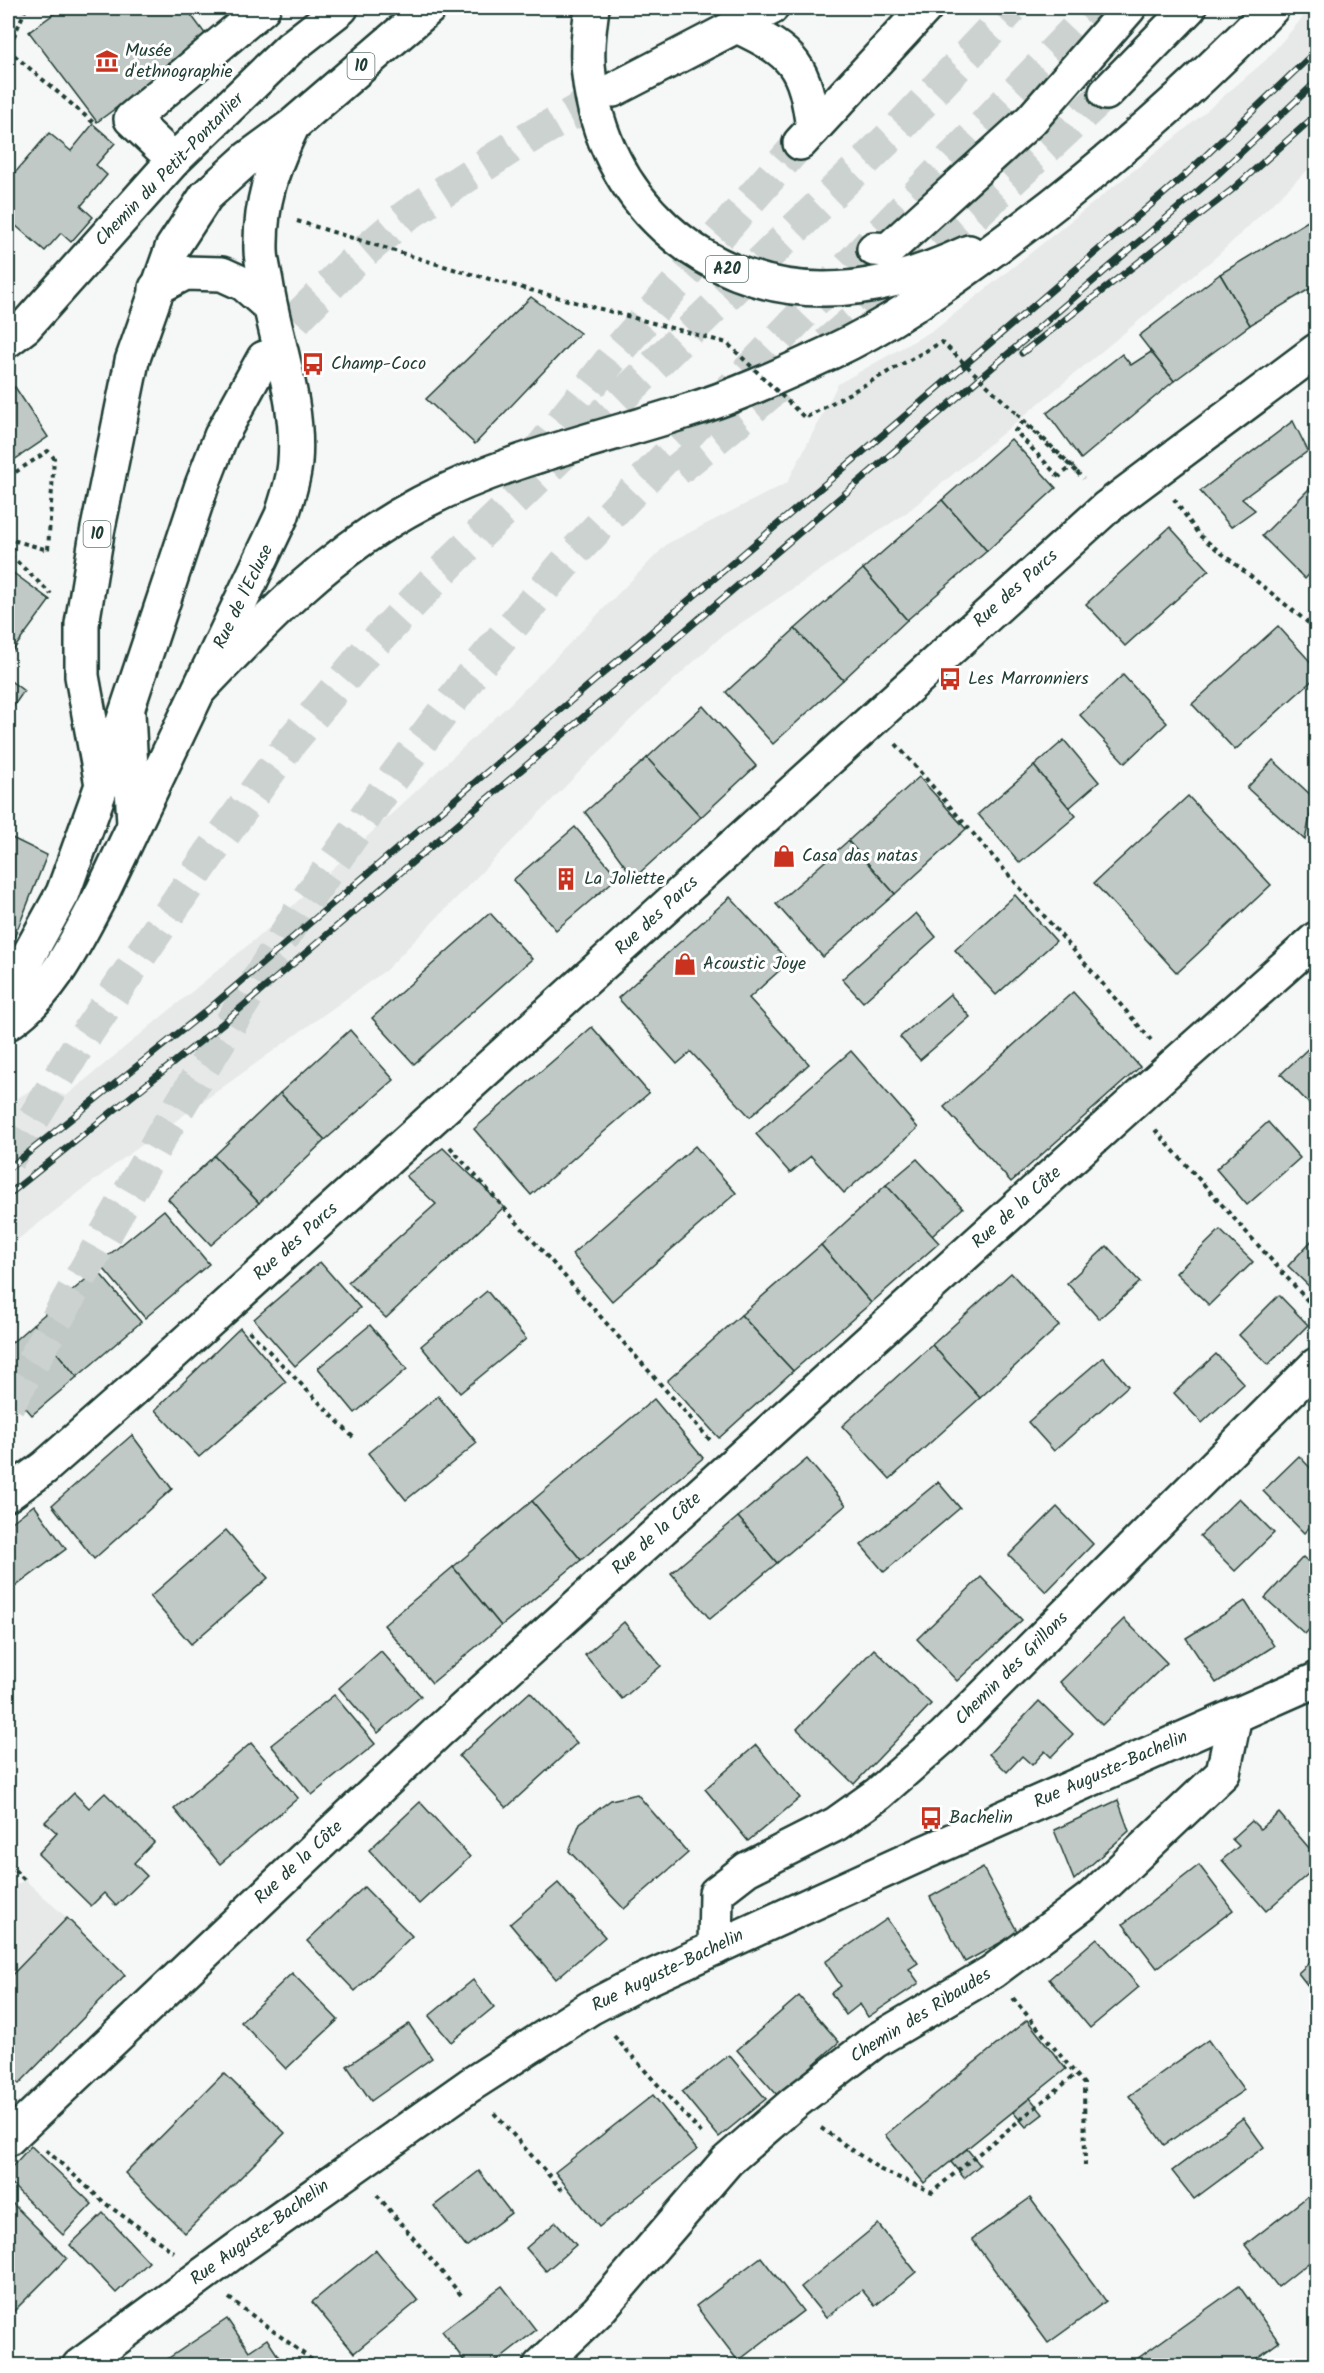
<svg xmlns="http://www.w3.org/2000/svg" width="1324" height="2373" font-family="Kalam,sans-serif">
<rect width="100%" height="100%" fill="#f6f7f7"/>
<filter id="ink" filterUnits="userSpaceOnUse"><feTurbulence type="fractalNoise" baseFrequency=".0167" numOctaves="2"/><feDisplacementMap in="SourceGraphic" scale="12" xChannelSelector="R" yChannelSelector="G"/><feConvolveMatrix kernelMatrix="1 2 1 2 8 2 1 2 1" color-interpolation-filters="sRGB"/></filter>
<g filter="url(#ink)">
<g fill="#e6e9e8">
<path d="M 1311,8 L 1316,8 L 1316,162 L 1217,256 L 906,513 L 723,635 L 630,720 L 386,970 L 117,1163 L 8,1247 L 8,1104 L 39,1085 L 66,1096 L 271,926 L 511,703 L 667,544 L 787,483 L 838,384 L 937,328 L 1183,131 L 1266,60 Z"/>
<path d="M 25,1880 L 67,1918 L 8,1979 L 8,1881 L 14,1886 Z"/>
</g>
<g fill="#c0c9c6" stroke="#1f3d34" stroke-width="1.5">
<path d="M 62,8 L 186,8 L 209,39 L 97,122 L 29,32 Z"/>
<path d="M 93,124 L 115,143 L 96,165 L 107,175 L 81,206 L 93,217 L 71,242 L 61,233 L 45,251 L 8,219 L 8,181 L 49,133 L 71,151 Z"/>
<path d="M 1316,216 L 1316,285 L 1250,325 L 1220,274 Z"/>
<path d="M 1220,274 L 1250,325 L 1174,381 L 1139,336 Z"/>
<path d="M 531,297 L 580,333 L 475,444 L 426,399 Z"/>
<path d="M 1151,352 L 1174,381 L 1081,459 L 1047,413 L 1122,354 L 1131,365 Z"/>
<path d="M 15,387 L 48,437 L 8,464 L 8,392 Z"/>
<path d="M 1293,421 L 1308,451 L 1242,499 L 1255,510 L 1231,527 L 1200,491 Z"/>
<path d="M 1011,439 L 1056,488 L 987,551 L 942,500 Z"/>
<path d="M 1316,482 L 1316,567 L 1305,579 L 1262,536 Z"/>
<path d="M 942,500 L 987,551 L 907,620 L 863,569 Z"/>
<path d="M 1170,527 L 1209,570 L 1125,646 L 1086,604 Z"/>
<path d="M 8,569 L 50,600 L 8,657 Z"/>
<path d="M 863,569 L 907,620 L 843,680 L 795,629 Z"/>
<path d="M 1278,626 L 1316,668 L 1316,677 L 1235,750 L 1192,704 Z"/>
<path d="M 795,629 L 843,680 L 773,744 L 726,692 Z"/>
<path d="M 1123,675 L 1167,723 L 1125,763 L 1080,715 Z"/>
<path d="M 8,679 L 24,691 L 8,714 Z"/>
<path d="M 703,706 L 756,766 L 701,817 L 647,758 Z"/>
<path d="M 1064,740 L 1099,782 L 1069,808 L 1034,766 Z"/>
<path d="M 647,758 L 701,817 L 634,878 L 585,812 Z"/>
<path d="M 1273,760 L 1314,798 L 1305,840 L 1247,788 Z"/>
<path d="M 1034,766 L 1076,816 L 1020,863 L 978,814 Z"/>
<path d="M 919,777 L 966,829 L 895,894 L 848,841 Z"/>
<path d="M 1188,796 L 1271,885 L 1177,973 L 1094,883 Z"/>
<path d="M 575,827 L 618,877 L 556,930 L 513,880 Z"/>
<path d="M 8,836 L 47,855 L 8,953 Z"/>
<path d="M 848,841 L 895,894 L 823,957 L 776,904 Z"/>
<path d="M 1015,895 L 1056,941 L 996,995 L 955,950 Z"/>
<path d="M 730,897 L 789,962 L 749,998 L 809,1064 L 750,1117 L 691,1052 L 677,1064 L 618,998 Z"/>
<path d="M 490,913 L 532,959 L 414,1064 L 372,1018 Z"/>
<path d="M 916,913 L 936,937 L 863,1002 L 842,979 Z"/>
<path d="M 1073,992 L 1140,1067 L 1011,1182 L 944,1107 Z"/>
<path d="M 950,994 L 970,1017 L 920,1060 L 900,1037 Z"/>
<path d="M 592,1027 L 649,1093 L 531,1195 L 474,1129 Z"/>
<path d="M 350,1030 L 394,1080 L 325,1140 L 280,1093 Z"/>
<path d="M 1316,1041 L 1316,1111 L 1281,1074 Z"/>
<path d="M 851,1051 L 918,1128 L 844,1193 L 811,1156 L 790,1173 L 756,1134 Z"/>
<path d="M 280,1093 L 325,1140 L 259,1203 L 214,1156 Z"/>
<path d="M 1268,1122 L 1300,1158 L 1247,1205 L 1216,1169 Z"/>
<path d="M 695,1146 L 736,1193 L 612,1301 L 572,1254 Z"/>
<path d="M 443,1148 L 504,1207 L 386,1318 L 348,1282 L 436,1204 L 406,1176 Z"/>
<path d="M 214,1156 L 259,1203 L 211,1245 L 168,1199 Z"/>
<path d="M 917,1159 L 963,1208 L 932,1236 L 886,1185 Z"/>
<path d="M 886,1185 L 939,1243 L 871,1303 L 821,1245 Z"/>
<path d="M 164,1210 L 209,1264 L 145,1318 L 99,1263 Z"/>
<path d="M 1220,1230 L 1253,1262 L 1209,1305 L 1176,1273 Z"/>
<path d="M 1316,1236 L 1316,1293 L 1288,1266 Z"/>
<path d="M 821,1245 L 871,1303 L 793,1371 L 741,1315 Z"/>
<path d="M 1107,1246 L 1140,1282 L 1099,1319 L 1067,1283 Z"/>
<path d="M 320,1262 L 360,1308 L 295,1366 L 254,1319 Z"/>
<path d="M 97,1270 L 141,1322 L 77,1377 L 33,1324 Z"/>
<path d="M 1011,1273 L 1059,1326 L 980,1398 L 932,1345 Z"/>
<path d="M 487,1291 L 526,1339 L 460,1393 L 421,1346 Z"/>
<path d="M 1279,1295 L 1308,1325 L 1268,1365 L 1239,1335 Z"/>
<path d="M 741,1315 L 793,1371 L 719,1438 L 667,1381 Z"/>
<path d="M 33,1324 L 77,1377 L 32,1415 L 8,1387 L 8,1346 Z"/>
<path d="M 370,1325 L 407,1369 L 355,1413 L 318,1368 Z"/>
<path d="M 240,1328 L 286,1382 L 199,1457 L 155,1410 Z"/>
<path d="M 932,1345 L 980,1398 L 890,1479 L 842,1426 Z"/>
<path d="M 1216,1354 L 1244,1384 L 1202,1423 L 1174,1393 Z"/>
<path d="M 1103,1357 L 1128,1386 L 1054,1451 L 1028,1422 Z"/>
<path d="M 438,1396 L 477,1443 L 406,1500 L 368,1453 Z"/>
<path d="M 654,1399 L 703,1458 L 581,1560 L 532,1501 Z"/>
<path d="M 132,1435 L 172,1489 L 94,1559 L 52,1505 Z"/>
<path d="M 1299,1456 L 1316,1474 L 1316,1521 L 1304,1533 L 1263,1491 Z"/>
<path d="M 807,1459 L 846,1505 L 777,1563 L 738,1517 Z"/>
<path d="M 938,1482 L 960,1508 L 884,1572 L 861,1545 Z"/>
<path d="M 1239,1498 L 1274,1533 L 1235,1571 L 1200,1536 Z"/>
<path d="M 532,1501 L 581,1560 L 501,1626 L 453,1567 Z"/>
<path d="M 34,1505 L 66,1549 L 8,1592 L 8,1525 Z"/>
<path d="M 1057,1507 L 1093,1544 L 1046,1592 L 1009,1555 Z"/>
<path d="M 738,1517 L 777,1563 L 710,1619 L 671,1573 Z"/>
<path d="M 226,1530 L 268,1578 L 191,1644 L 150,1597 Z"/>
<path d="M 1303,1557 L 1316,1569 L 1316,1622 L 1305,1634 L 1265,1598 Z"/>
<path d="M 453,1567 L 501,1626 L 432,1683 L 384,1625 Z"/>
<path d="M 981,1577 L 1022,1620 L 957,1681 L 917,1639 Z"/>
<path d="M 1245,1601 L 1274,1646 L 1216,1683 L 1186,1638 Z"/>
<path d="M 1124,1619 L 1167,1663 L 1102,1725 L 1060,1682 Z"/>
<path d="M 624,1622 L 661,1666 L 622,1699 L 585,1655 Z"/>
<path d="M 874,1649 L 931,1704 L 854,1784 L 797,1729 Z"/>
<path d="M 381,1651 L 421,1696 L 378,1733 L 339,1688 Z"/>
<path d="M 530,1692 L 577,1743 L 506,1808 L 459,1756 Z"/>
<path d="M 334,1695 L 375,1744 L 312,1795 L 271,1745 Z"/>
<path d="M 1039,1701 L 1073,1734 L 1051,1757 L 1045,1751 L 1032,1765 L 1022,1756 L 1007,1772 L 989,1754 Z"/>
<path d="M 251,1743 L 298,1798 L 220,1864 L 174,1809 Z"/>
<path d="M 756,1745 L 800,1798 L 748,1841 L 705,1789 Z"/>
<path d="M 74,1793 L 89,1808 L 105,1793 L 154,1842 L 134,1863 L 147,1876 L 116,1906 L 104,1893 L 91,1906 L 38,1854 L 57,1833 L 45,1822 Z"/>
<path d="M 637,1794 L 688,1853 L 624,1909 L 569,1851 L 580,1823 L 611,1800 Z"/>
<path d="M 1118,1800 L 1129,1831 L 1074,1880 L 1054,1830 Z"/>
<path d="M 420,1802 L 470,1857 L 419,1904 L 369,1850 Z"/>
<path d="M 1279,1813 L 1316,1856 L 1316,1867 L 1266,1911 L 1222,1860 L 1239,1846 L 1232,1839 L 1252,1821 L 1260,1829 Z"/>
<path d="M 1199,1865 L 1233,1910 L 1157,1968 L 1123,1924 Z"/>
<path d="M 983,1868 L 1018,1933 L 965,1962 L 930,1897 Z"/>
<path d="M 558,1883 L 605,1937 L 556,1979 L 510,1924 Z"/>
<path d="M 364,1887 L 412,1936 L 355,1991 L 307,1941 Z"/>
<path d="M 67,1918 L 125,1975 L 19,2084 L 8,2073 L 8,1979 Z"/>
<path d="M 887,1919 L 918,1963 L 909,1969 L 919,1983 L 868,2017 L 860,2004 L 846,2015 L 831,1993 L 841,1986 L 825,1962 Z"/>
<path d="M 1097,1938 L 1139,1987 L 1090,2028 L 1049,1979 Z"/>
<path d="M 1316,1957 L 1316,1996 L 1298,1973 Z"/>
<path d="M 292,1973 L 338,2020 L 286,2069 L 241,2022 Z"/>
<path d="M 473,1980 L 494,2007 L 451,2042 L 429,2016 Z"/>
<path d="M 799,1996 L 839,2042 L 778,2096 L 737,2050 Z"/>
<path d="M 1027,2020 L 1066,2069 L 924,2183 L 885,2135 Z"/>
<path d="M 409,2024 L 432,2058 L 371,2101 L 347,2066 Z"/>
<path d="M 1208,2040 L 1244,2090 L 1164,2145 L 1129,2096 Z"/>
<path d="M 729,2055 L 766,2099 L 719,2137 L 682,2092 Z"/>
<path d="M 224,2073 L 285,2133 L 185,2233 L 125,2173 Z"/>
<path d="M 653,2095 L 697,2150 L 599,2227 L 555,2172 Z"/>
<path d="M 1030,2098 L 1043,2114 L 1026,2127 L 1013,2112 Z"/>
<path d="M 1243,2118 L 1264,2147 L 1194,2199 L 1172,2171 Z"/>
<path d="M 31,2146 L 92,2204 L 63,2235 L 8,2181 L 8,2171 Z"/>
<path d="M 967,2149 L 980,2165 L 964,2178 L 951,2162 Z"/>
<path d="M 479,2171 L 511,2213 L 466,2247 L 434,2206 Z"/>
<path d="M 1316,2190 L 1316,2257 L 1278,2287 L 1245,2245 Z"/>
<path d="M 1030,2198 L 1106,2301 L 1048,2343 L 972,2239 Z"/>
<path d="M 13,2204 L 67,2258 L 8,2317 L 8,2210 Z"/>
<path d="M 103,2213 L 149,2262 L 116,2293 L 70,2245 Z"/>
<path d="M 556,2222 L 576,2245 L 546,2271 L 526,2248 Z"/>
<path d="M 878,2224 L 916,2272 L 875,2306 L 862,2290 L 826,2318 L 801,2287 Z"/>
<path d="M 376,2250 L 418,2301 L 354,2353 L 312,2302 Z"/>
<path d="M 761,2257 L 803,2311 L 738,2361 L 696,2306 Z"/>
<path d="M 502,2286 L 536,2330 L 490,2366 L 468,2366 L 442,2331 Z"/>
<path d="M 1239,2286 L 1279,2342 L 1246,2366 L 1127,2366 Z"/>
<path d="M 227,2319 L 249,2351 L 267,2339 L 284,2365 L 157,2366 Z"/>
</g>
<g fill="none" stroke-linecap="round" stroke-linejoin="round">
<g stroke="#cbd2d0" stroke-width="33" stroke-dasharray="33 16" stroke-linecap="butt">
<path d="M 264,358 L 300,315 L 357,258 L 407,215 L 511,148 L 613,90"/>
<path d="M 530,462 L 621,347 L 800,143"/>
<path d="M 677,470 L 736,422 L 935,251 L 1106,93"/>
<path d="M 8,1160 L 77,1048 L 209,855 L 291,742 L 366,652 L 451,562 L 896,131 L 1012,8"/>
<path d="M 8,1405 L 163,1133 L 304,904 L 388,785 L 476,669 L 571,556 L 1096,8"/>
</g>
<g stroke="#1f3d34" stroke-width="38">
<g id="minor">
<path d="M 737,26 C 795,53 805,66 813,129"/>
<path d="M 174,160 L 131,119 L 263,8"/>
<path d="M 874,249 L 888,250 L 1031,120 L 1129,8"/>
<path d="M 8,340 L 25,327 L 174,160 L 290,48 L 341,8"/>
<path d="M 128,713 L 134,824"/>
<path d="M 715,1948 L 716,1893 L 747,1869 L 836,1824 L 878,1794 L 944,1736 L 1316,1365"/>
<path d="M 8,2139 L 438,1732 L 1173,1066 L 1316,939"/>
<path d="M 79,2366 L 239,2248 L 470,2085 L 590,2008 L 638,1983 L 919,1855 L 1316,1680"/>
<path d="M 540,2366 L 598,2311 L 727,2161 L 794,2103 L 875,2041 L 992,1972 L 1090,1899 L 1223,1773 L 1235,1715"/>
</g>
</g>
<g stroke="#1f3d34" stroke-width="38">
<g id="major">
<path d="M 156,288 L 185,273 L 222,274 L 244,284 L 269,306"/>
<path d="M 8,993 L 63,893 L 102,785 L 82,676 L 82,624 L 97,533 L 132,361 L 172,248 L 206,196 L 248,158 L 293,125 L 429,8"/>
<path d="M 8,1023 C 54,992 77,939 103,891 L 282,515 C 287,498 294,480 295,462 C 300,401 275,341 266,282 C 264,271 261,260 261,250 C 260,202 272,169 292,127"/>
<path d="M 8,1494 L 44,1468 L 135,1388 L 1106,508 L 1316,351"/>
</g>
</g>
<g stroke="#1f3d34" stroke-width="38">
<g id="highway">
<path d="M 592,8 C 589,30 586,53 589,75 C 602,197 702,290 825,289 C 875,289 924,273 969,252"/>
<path d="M 613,90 L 771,8"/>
<path d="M 1106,93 L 1189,8"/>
<path d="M 800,143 L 925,8"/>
<path d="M 199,690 C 266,619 333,549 421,503 C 503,460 596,440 684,412 C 734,397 782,375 829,353 C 888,326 941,288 993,250 C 1093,177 1186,96 1272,8"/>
<path d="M 102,785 L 202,485 L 221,436 L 264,358"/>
</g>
</g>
<g stroke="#1f3d34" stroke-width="4" stroke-dasharray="4.5 4.5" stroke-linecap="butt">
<path d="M 26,8 L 8,50 L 95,124"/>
<path d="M 297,221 L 460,271"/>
<path d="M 1017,414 L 1072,466 L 1059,477"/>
<path d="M 1077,472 L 1083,479"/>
<path d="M 8,477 L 48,451 L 54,458 L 48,550 L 16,541 L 10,555 L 51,594"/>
<path d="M 1174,499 L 1199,535 L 1316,629"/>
<path d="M 896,744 L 1151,1040"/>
<path d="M 1155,1130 L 1316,1310"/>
<path d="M 450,1147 L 710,1440"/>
<path d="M 249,1331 L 353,1437"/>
<path d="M 8,1864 L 25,1880"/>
<path d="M 1013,1998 L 1084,2084 L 1085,2167"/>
<path d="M 614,2036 L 703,2135"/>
<path d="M 494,2113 L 562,2190"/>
<path d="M 821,2128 L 881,2170 L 932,2192 L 1076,2074"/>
<path d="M 46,2150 L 106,2204 L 174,2252"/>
<path d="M 377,2195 L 462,2296"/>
<path d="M 229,2298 L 320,2366"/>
</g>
<use href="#minor" stroke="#fff" stroke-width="33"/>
<use href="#major" stroke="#fff" stroke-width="33"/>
<use href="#highway" stroke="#fff" stroke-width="33"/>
<g stroke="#1f3d34" stroke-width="7">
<g id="rail">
<path d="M 1022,353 L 1233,189 L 1316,115"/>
<path d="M 8,1169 L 210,1008 L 946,381 L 1182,178 L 1316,51"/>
<path d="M 8,1195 L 222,1024 L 680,635 L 1218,174 L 1316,82"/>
</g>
</g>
<use href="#rail" stroke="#fff" stroke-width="4.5" stroke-dasharray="14" stroke-linecap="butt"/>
<g stroke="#1f3d34" stroke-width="4" stroke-dasharray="4.5 4.5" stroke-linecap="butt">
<path d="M 460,271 L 727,343 L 805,418 L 942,342 L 1017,414"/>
<path d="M 1059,477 L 1015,431 L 1023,422 L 1077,472"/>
</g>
</g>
</g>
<defs>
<g id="museum-bare" transform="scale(1.8)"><path d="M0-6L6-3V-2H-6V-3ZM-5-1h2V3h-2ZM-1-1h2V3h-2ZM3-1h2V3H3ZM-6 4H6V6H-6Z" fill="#c8321e" stroke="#fff" stroke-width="2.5" paint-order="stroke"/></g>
<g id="bus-bare" transform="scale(1.8)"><path d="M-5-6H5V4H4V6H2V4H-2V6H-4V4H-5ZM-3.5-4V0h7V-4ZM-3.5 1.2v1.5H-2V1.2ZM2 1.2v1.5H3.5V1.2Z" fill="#c8321e" stroke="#fff" stroke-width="2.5" paint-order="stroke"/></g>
<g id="shop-bare" transform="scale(1.8)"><path d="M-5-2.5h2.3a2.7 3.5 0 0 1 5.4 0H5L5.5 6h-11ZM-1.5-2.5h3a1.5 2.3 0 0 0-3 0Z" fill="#c8321e" stroke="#fff" stroke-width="2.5" paint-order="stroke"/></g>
<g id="building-bare" transform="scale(1.8)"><path d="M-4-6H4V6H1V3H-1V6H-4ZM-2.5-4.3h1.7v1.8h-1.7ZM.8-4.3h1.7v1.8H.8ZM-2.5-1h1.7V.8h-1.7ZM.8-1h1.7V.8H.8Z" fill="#c8321e" stroke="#fff" stroke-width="2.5" paint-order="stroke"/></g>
</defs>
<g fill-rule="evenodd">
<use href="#museum-bare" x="107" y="61"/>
<use href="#bus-bare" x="313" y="364"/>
<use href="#bus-bare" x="950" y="679"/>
<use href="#shop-bare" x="784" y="856"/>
<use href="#building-bare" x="566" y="879"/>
<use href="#shop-bare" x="685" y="964"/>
<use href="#bus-bare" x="931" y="1818"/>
</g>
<g text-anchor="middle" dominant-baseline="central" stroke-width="6" stroke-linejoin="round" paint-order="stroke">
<g fill="#fff" stroke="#627771" stroke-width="1.5">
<rect x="347.5" y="53" width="27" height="26" rx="4.5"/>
<rect x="706" y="256" width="42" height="26" rx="4.5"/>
<rect x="83.5" y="521" width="27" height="26" rx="4.5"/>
</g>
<g font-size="16" font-weight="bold" fill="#1f3d34">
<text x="361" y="66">10</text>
<text x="727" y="269">A20</text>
<text x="97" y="534">10</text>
</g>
<g font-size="18" fill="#1f3d34" stroke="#fff" text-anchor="start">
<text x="125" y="51">Musée<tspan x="125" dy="21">d'ethnographie</tspan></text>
<text x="331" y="364">Champ-Coco</text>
<text x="968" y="679">Les Marronniers</text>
<text x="802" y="856">Casa das natas</text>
<text x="584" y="879">La Joliette</text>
<text x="703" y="964">Acoustic Joye</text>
<text x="949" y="1818">Bachelin</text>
</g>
<g font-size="18" fill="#1f3d34" stroke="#fff">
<text transform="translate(170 170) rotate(-46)">Chemin du Petit-Pontarlier</text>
<text transform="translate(1016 589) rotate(-42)">Rue des Parcs</text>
<text transform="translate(244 597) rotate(-64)">Rue de l'Ecluse</text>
<text transform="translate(657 916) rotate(-43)">Rue des Parcs</text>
<text transform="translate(1017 1208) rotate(-42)">Rue de la Côte</text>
<text transform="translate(296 1242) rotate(-42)">Rue des Parcs</text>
<text transform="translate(657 1534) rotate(-42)">Rue de la Côte</text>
<text transform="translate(1012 1669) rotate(-45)">Chemin des Grillons</text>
<text transform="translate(1111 1770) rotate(-24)">Rue Auguste-Bachelin</text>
<text transform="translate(299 1863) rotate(-43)">Rue de la Côte</text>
<text transform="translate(668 1971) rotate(-26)">Rue Auguste-Bachelin</text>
<text transform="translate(921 2016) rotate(-32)">Chemin des Ribaudes</text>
<text transform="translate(260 2233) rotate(-36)">Rue Auguste-Bachelin</text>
</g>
</g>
<rect width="1324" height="2373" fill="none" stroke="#fff" stroke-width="30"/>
<rect x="15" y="15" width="1294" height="2343" fill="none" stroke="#1f3d34" stroke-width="2" filter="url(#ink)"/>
</svg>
